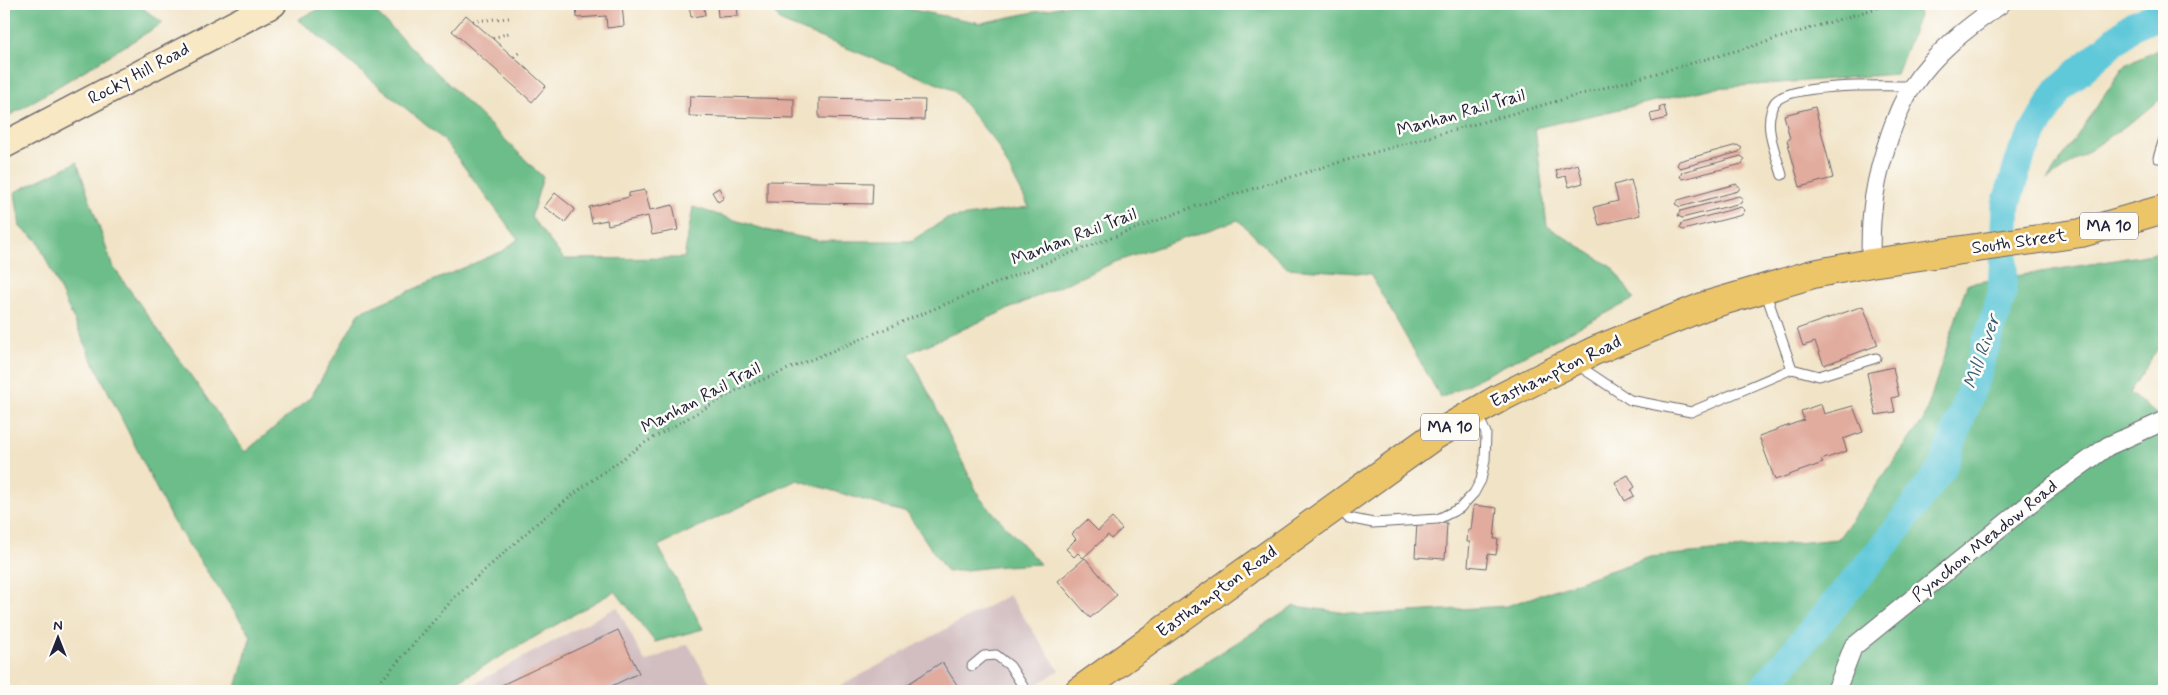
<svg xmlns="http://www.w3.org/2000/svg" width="2168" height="695" font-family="Mynerve,sans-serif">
<rect width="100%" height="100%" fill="#fdfcf7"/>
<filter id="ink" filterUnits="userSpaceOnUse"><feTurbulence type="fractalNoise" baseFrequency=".02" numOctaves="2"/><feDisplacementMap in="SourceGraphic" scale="10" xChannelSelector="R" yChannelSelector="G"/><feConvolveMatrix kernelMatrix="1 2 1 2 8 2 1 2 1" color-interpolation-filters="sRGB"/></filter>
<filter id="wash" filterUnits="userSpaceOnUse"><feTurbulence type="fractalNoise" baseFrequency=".0096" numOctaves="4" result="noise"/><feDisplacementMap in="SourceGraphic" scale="20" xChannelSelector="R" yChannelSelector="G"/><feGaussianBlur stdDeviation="1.12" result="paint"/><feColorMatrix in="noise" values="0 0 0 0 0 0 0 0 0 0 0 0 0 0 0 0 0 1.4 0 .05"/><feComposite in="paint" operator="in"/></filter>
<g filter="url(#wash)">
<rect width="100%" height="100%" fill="#f1e3c6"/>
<g fill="#d2bec1">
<path d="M 1009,595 L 1059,670 L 1028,691 L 831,691 Z"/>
<path d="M 617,607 L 645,662 L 688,644 L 715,691 L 470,691 L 468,687 Z"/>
</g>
<g fill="#6cbd89" stroke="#477062">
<path d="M 4,4 L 137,4 L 163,23 L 4,119 Z"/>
<path d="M 331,4 L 367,4 L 543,177 L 531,217 L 564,259 L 684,258 L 693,207 L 770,231 L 821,241 L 911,241 L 946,219 L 1029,207 L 996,143 L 953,90 L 781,22 L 770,4 L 881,4 L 981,23 L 1073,4 L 1218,4 L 1221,9 L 1271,4 L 1917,4 L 1919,16 L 1897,74 L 1714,88 L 1535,128 L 1547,226 L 1613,268 L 1634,299 L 1441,398 L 1370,274 L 1287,268 L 1238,220 L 1115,262 L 909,353 L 980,498 L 1040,564 L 1003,566 L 947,572 L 907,513 L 797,480 L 658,546 L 703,629 L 655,642 L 615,591 L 458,681 L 462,691 L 235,691 L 251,636 L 172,520 L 91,357 L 37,240 L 20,227 L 15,192 L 77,162 L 112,265 L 245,452 L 311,397 L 360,312 L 503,251 L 518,239 L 444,140 L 298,19 Z"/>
<path d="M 2164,47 L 2164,96 L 2144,113 L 2047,180 L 2125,65 Z"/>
<path d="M 2164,252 L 2164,339 L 2129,393 L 2164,420 L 2164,691 L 1161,691 L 1294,606 L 1363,615 L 1507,606 L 1650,557 L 1838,539 L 1924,419 L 1967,284 Z"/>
</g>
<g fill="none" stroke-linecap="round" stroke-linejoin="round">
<path stroke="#5ec8d9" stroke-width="29" d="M 1761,691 L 1891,537 L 1942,468 L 1972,388 L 2002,294 L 2006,204 L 2022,153 L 2058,90 L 2133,25 L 2164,14"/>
</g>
<g id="blocks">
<g fill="#e1ab9d">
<path d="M 576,4 L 622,4 L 624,26 L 607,28 L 606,16 L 577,18 Z"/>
<path d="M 689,4 L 710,4 L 710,7 L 704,7 L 705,15 L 691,17 Z"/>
<path d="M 717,4 L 737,4 L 738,16 L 718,17 Z"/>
<path d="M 466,15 L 546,86 L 532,102 L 452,31 Z"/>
<path d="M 690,96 L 794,99 L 794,119 L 689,116 Z"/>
<path d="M 819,98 L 925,100 L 924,120 L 819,118 Z"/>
<path d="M 1664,105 L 1667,118 L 1652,122 L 1650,114 L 1660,112 L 1659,107 Z"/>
<path d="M 1815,107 L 1833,178 L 1800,187 L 1787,140 L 1790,139 L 1784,115 Z"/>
<path d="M 1737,145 L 1742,148 L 1739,152 L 1680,168 L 1677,165 L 1679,161 Z"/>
<path d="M 1741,156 L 1745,159 L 1742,164 L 1683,179 L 1680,177 L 1682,172 Z"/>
<path d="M 1578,164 L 1583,183 L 1569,187 L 1566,176 L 1558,178 L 1556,170 Z"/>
<path d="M 1631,180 L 1640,215 L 1599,225 L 1594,207 L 1618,201 L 1614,185 Z"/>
<path d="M 767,181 L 873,183 L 872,204 L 767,202 Z"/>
<path d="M 1736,184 L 1740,187 L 1738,191 L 1680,207 L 1675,204 L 1678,200 Z"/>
<path d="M 719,188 L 724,198 L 718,202 L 712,192 Z"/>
<path d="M 645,190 L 650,210 L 673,205 L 678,230 L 652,235 L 648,216 L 608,225 L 607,220 L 592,223 L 589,207 L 629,197 L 629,193 Z"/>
<path d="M 555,193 L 575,209 L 565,222 L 544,207 Z"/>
<path d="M 1739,196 L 1743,199 L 1741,203 L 1682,218 L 1678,216 L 1680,211 Z"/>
<path d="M 1741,207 L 1745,210 L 1742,215 L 1683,230 L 1680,228 L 1682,223 Z"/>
<path d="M 1863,306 L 1878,345 L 1824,365 L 1815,342 L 1803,346 L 1797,329 Z"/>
<path d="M 1893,367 L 1899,396 L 1892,398 L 1895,412 L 1876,415 L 1867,373 Z"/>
<path d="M 1821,404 L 1824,414 L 1853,406 L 1863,432 L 1843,439 L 1847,451 L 1821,460 L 1823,463 L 1775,480 L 1759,436 L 1804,420 L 1801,411 Z"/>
<path d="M 1628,475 L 1635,487 L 1631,490 L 1634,496 L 1625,501 L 1615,482 Z"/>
<path d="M 1474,505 L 1497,508 L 1494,539 L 1498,539 L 1496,555 L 1488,554 L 1486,568 L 1468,566 L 1470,542 L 1467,542 L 1468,530 L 1471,530 Z"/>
<path d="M 1112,518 L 1122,529 L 1111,539 L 1108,535 L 1083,558 L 1078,553 L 1074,557 L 1066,549 L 1076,539 L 1072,534 L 1087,520 L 1098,531 Z"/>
<path d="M 1417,522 L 1447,523 L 1445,559 L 1415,557 Z"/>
<path d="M 1085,558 L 1117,595 L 1090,618 L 1058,581 Z"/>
<path d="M 618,630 L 639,673 L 601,691 L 489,691 Z"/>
<path d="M 942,662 L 961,691 L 897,691 Z"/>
</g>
</g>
</g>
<g filter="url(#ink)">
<use href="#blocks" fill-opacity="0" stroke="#6a666c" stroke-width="1"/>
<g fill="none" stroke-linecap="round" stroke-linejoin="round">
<g stroke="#6a666c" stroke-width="11">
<g id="service">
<path d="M 2164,139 L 2158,158 L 2164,156"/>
<path d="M 1782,175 C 1777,157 1765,130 1771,112 C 1771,109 1774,103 1776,101 C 1795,83 1885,86 1912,86"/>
<path d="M 1576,364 L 1630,400 L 1691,412 L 1792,369 L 1765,291"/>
<path d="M 1792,369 L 1819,376 L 1876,358"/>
<path d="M 1340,508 L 1348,518 L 1373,523 L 1438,519 L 1460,508 L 1474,493 L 1481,480 L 1485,460 L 1486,433 L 1477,414"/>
<path d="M 972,666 L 984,656 L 996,655 L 1010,666 L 1026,691"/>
</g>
</g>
<g stroke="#6a666c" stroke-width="20">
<g id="minor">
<path d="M 1871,263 C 1869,214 1875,178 1891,132 C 1897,116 1902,101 1912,87 C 1934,53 1968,27 2001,4"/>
<path d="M 1836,691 L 1853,647 L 2038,497 L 2108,446 L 2164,421"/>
</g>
</g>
<g stroke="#6a666c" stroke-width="29">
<path id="secondary" d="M 4,145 L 273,4"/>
</g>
<g stroke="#6a666c" stroke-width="30">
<path id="primary" d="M 1079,691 L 1434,436 L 1498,399 L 1594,351 L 1705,306 L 1813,274 L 1871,263 L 2081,233 L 2164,209"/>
</g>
<g stroke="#6a666c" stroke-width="3" stroke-dasharray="1 4" stroke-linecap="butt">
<path d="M 473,21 L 509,18"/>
<path d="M 493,38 L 512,32"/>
<path d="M 514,57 L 520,52"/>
<path d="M 372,691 L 454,598 L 536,524 L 587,484 L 646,442 L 735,391 L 1050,261 L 1193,207 L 1340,162 L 1753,46 L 1889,4"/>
</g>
<use href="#service" stroke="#fff" stroke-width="9"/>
<use href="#minor" stroke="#fff" stroke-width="18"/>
<use href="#secondary" stroke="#f8e8c3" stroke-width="26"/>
<use href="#primary" stroke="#edc569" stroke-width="28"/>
</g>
</g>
<g text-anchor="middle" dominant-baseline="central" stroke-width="5" stroke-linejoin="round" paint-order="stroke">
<g fill="#fdfcf7" stroke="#646373" stroke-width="1">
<rect x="2080" y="212.5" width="58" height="27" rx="4"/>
<rect x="1421" y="413.5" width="58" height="27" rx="4"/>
</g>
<g font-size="16" font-weight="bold" fill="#22223b">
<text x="2109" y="226">MA 10</text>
<text x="1450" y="427">MA 10</text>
</g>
<g font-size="18" fill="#22223b" stroke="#fdfcf7">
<text transform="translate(139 74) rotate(-28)">Rocky Hill Road</text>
<text transform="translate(1461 113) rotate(-16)">Manhan Rail Trail</text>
<text transform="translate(1074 237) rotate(-21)">Manhan Rail Trail</text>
<text transform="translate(2019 242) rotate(-8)">South Street</text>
<text transform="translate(1556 372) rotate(-26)">Easthampton Road</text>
<text transform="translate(701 398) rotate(-28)">Manhan Rail Trail</text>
<text transform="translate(1985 541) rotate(-39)">Pynchon Meadow Road</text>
<text transform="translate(1217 592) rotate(-36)">Easthampton Road</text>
</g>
<g font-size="19" font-style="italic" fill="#375c72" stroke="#fdfcf7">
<text transform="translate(1982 352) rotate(-71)">Mill River</text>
</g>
</g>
<rect width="2168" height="695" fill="none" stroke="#fdfcf7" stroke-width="20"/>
<g transform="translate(58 638)" stroke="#fdfcf7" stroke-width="4" paint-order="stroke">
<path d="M0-4L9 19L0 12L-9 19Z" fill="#22223b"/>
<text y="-8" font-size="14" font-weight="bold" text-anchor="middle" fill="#22223b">N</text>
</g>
</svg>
